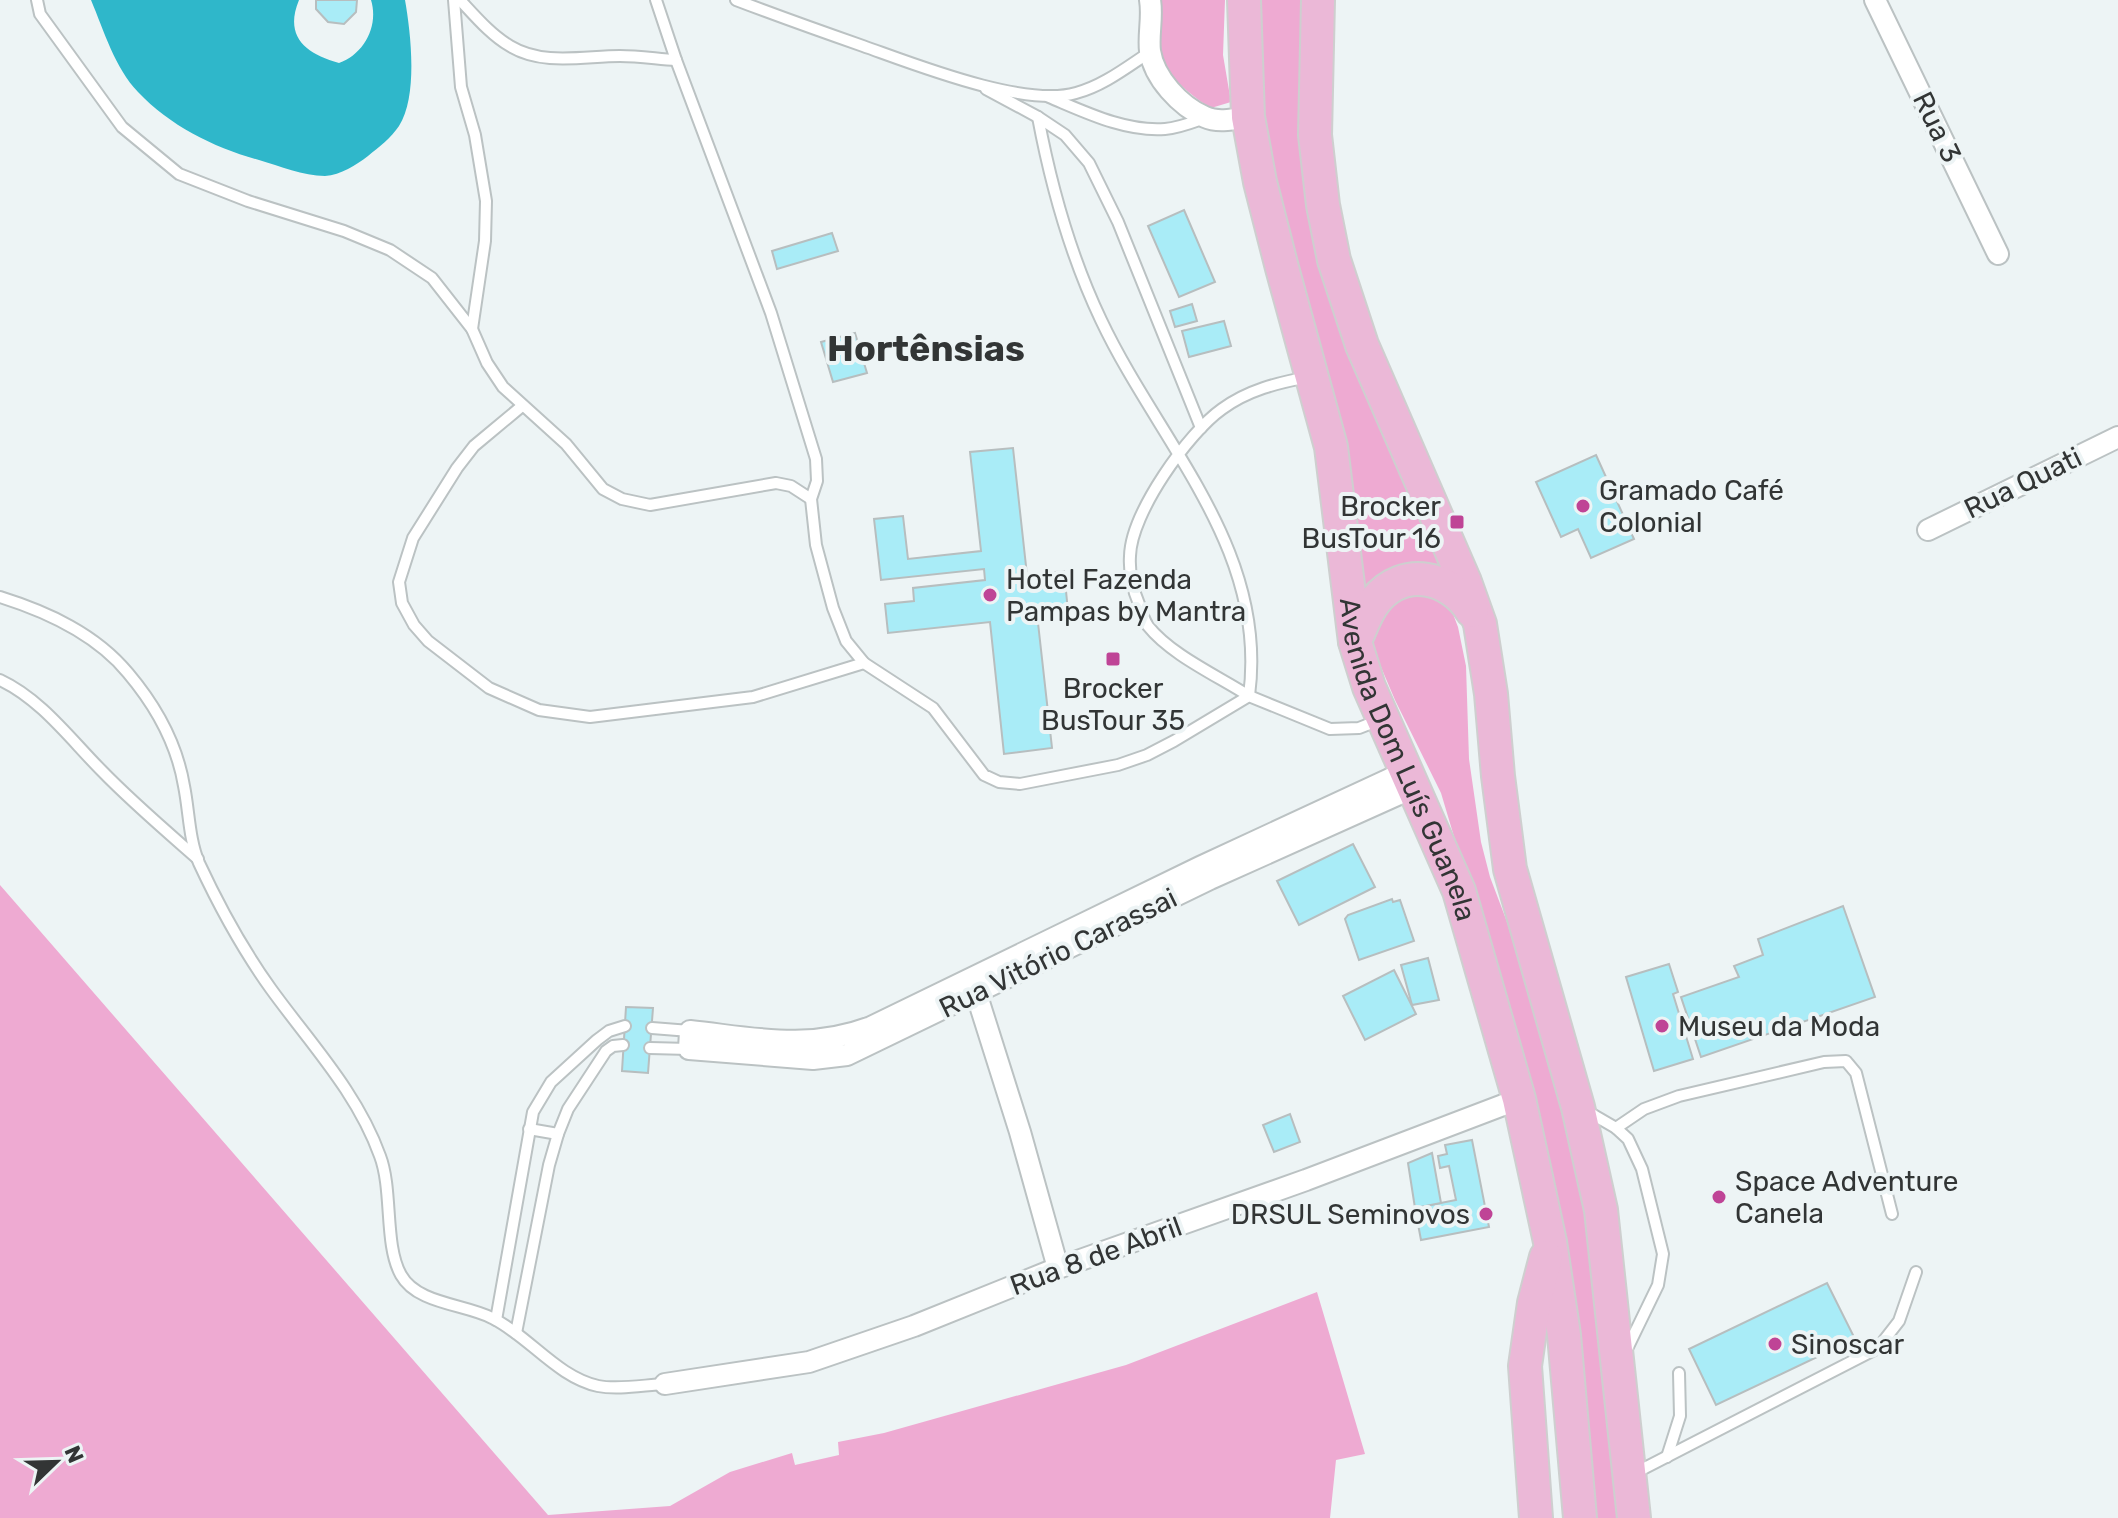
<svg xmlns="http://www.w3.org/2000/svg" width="2118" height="1518" font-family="Rubik,sans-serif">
<rect width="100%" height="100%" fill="#edf4f5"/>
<g fill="#eeaad2">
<path d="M 1158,0 L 1225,0 L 1223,55 L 1231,102 L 1211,108 C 1191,96 1160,71 1157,46 C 1156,31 1158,15 1158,0 Z"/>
<path d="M 1257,0 L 1304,0 L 1300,122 L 1443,571 C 1404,561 1385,563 1358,596 L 1352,485 L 1345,446 L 1291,256 L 1263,119 Z"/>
<path d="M 1416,594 L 1429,595 L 1441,602 L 1453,614 L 1458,627 L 1466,666 L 1469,759 L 1481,842 L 1490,877 L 1534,993 L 1585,1201 L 1620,1518 L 1591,1518 L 1507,1014 L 1441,793 L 1395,700 L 1378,660 L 1372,640 L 1380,613 L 1401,597 Z"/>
<path d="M 0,885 L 548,1515 L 670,1506 L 730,1472 L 792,1453 L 795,1465 L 839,1455 L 838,1442 L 884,1433 L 1126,1365 L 1317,1292 L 1365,1454 L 1336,1460 L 1330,1518 L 0,1518 Z"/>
</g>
<path fill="#2fb7ca" d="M 91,0 L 299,0 C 284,36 305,54 339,63 C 364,54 379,26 371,0 L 405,0 C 411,34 418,96 399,126 C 391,138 379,147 368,156 C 356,165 341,175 325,176 C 303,176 280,166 259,160 C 215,148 170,126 138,92 C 115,68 104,31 91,0 Z"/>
<g fill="#a9ecf7" stroke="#b7bebf" stroke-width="2">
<path d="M 316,0 L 357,0 L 356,12 L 344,24 L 328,22 L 316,9 Z"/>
<path d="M 1184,210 L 1215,282 L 1179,297 L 1148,226 Z"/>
<path d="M 832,233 L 838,251 L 777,269 L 772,251 Z"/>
<path d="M 1192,304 L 1197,321 L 1175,327 L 1170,311 Z"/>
<path d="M 1224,321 L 1231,346 L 1189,357 L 1182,331 Z"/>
<path d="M 855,333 L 867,373 L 833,382 L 821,342 Z"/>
<path d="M 1013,448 L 1027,575 L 1064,571 L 1068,611 L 1037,614 L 1052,748 L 1004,754 L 990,622 L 888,633 L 885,604 L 914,601 L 913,588 L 985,580 L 984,569 L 881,580 L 874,519 L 903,516 L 908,559 L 981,551 L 970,452 Z"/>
<path d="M 1596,455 L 1634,539 L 1591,558 L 1578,529 L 1561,537 L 1536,482 Z"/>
<path d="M 1353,844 L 1375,887 L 1299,925 L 1277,881 Z"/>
<path d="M 1392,899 L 1393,902 L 1400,900 L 1414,941 L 1359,960 L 1345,919 L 1348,915 Z"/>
<path d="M 1843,906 L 1875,997 L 1701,1057 L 1681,997 L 1739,977 L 1734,966 L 1763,955 L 1758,939 Z"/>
<path d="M 1428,958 L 1439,1000 L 1412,1005 L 1401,965 Z"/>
<path d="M 1669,964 L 1678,992 L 1673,994 L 1693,1059 L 1654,1071 L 1626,977 Z"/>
<path d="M 1394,970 L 1416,1014 L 1365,1040 L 1343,996 Z"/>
<path d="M 626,1007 L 653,1008 L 648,1073 L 622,1071 Z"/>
<path d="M 1290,1114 L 1300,1142 L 1274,1152 L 1263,1125 Z"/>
<path d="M 1472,1140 L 1489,1227 L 1421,1240 L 1415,1208 L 1456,1200 L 1449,1166 L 1440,1168 L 1438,1156 L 1447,1154 L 1445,1145 Z"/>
<path d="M 1432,1153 L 1441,1203 L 1415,1208 L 1408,1163 Z"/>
<path d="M 1827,1283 L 1855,1339 L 1716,1405 L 1689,1349 Z"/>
</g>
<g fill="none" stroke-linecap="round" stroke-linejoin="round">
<g stroke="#bbc2c3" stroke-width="14">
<g id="lane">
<path d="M 37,0 L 40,14 L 122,127 L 179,174 L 248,201 L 344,231 L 390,250 L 432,278 L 472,329 L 487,363 L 503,387 L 566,444 L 603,489 L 622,499 L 650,505 L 776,483 L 791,486 L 811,499"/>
<path d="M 454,0 L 461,87 L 475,135 L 486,201 L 485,241 L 472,329"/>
<path d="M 460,0 C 475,16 491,35 510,46 C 543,66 584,56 620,56 C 639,56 658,59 676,60"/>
<path d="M 656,0 L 676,60 L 771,313 L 816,459 L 817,481 L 811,499 L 816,545 L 833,608 L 846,641 L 864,663 L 933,708 L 984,775 L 999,782 L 1020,784 L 1118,765 L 1147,755 L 1174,741 L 1249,696 L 1330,729 L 1359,728 L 1377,721"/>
<path d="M 736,0 C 778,16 820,31 863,46 C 914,64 1024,108 1076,93 C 1103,86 1127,67 1150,52"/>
<path d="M 986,89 L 1038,117 L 1065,135 L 1089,163 L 1118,222 L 1201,428"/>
<path d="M 1049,97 C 1085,112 1125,132 1165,129 C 1178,128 1191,123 1202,119"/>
<path d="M 1038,117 C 1051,186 1071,257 1101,320 C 1159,443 1269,549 1249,696 C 1218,676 1171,655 1148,626 C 1144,620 1141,611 1139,604 C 1133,590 1129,572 1130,556 C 1131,513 1188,433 1222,409 C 1248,390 1277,383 1308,377"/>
<path d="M 522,406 L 474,446 L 457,468 L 413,538 L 399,582 L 402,603 L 414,625 L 428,641 L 489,688 L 539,710 L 590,717 L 753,697 L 864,663"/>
<path d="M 0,597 C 48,612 96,634 128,673 C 155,705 177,744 184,786 C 189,810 189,840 199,863 C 219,906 243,950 271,989 C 310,1043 357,1092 380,1156 C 393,1190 384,1245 401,1275 C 417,1304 465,1304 492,1318 C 529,1336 557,1377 598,1386 C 618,1390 644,1385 665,1384"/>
<path d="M 0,680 C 41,699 71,740 102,771 C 132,802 165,830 198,859"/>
<path d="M 652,1028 L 690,1031"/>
<path d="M 650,1048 L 689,1049"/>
<path d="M 1585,1110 L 1616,1128 L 1628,1139 L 1642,1169 L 1663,1254 L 1658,1285 L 1625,1353"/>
<path d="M 1616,1128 L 1644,1109 L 1679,1096 L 1824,1062 L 1846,1061 L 1856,1073 L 1892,1214"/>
<path d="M 529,1129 L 558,1134"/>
<path d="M 496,1320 L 533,1112 L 551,1082 L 597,1040 L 609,1031 L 625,1026"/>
<path d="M 516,1333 L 549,1165 L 558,1134 L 568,1109 L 606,1051 L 613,1046 L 623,1045"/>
<path d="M 1667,1457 L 1680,1416 L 1679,1373"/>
<path d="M 1635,1473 L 1878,1348 L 1899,1321 L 1916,1272"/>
</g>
</g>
<g stroke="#bbc2c3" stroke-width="24">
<g id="street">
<path d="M 1150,0 C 1153,17 1148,34 1150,51 C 1154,78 1180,106 1205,117 C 1218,123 1235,119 1248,117"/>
<path d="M 1875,0 L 1998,254"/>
<path d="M 1928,530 L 2118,437"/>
<path d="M 1407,771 L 1200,867 L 871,1027 C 807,1051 755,1038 690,1031 L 689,1049 L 813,1059 L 847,1055 L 1210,879 L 1415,787"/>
<path d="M 972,980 L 1020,1132 L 1058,1268"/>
<path d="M 665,1384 L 809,1362 L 914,1326 L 1058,1268 L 1306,1180 L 1519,1099"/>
</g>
</g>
<g stroke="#cecfcf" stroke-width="36">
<g id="primary">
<path id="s1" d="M 1244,0 L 1248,117 L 1260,182 L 1282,268 L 1331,447 L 1355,642 L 1369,687 L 1459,891 L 1519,1099 L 1536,1177 L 1550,1242 L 1564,1335 L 1580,1518"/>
<path d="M 1318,0 L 1315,135 L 1323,205 L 1334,260 L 1362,345 L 1465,582 L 1480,624 L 1491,694 L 1498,776 L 1510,869 L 1578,1107 L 1601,1210 L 1634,1518"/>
<path d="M 1355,641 C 1361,628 1366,612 1375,601 C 1404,565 1451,577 1472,611"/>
<path d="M 1536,1518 L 1525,1366 L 1534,1303 L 1546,1257"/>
</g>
</g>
<use href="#lane" stroke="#fff" stroke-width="10"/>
<use href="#street" stroke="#fff" stroke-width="20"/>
<use href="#primary" stroke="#ebb8d7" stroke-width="32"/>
</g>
<g fill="#bf4496" stroke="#edf4f5" stroke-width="3">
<circle cx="1583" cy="506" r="8"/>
<rect x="1449" y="514" width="16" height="16" rx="4"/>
<circle cx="990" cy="595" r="8"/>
<rect x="1105" y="651" width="16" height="16" rx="4"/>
<circle cx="1662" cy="1026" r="8"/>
<circle cx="1719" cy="1197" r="8"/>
<circle cx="1486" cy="1214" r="8"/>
<circle cx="1775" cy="1344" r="8"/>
</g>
<g text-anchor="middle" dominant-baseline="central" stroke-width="8" stroke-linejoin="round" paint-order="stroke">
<g font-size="28" fill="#323535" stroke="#edf4f5">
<text transform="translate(1937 127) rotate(64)">Rua 3</text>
<text transform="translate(2023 483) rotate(-26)">Rua Quati</text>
<text stroke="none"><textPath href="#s1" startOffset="782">Avenida Dom Luís Guanela</textPath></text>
<text transform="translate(1058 953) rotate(-26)">Rua Vitório Carassai</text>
<text transform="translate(1096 1256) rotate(-20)">Rua 8 de Abril</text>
</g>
<g font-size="28" fill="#323535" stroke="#edf4f5" text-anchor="start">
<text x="1599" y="490">Gramado Café<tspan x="1599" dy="32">Colonial</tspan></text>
<text x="1441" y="506" text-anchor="end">Brocker<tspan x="1441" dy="32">BusTour 16</tspan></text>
<text x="1006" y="579">Hotel Fazenda<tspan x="1006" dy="32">Pampas by Mantra</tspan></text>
<text x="1113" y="688" text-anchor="middle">Brocker<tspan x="1113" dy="32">BusTour 35</tspan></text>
<text x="1678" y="1026">Museu da Moda</text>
<text x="1735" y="1181">Space Adventure<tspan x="1735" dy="32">Canela</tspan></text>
<text x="1470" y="1214" text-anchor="end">DRSUL Seminovos</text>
<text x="1791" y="1344">Sinoscar</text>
</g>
<g font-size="36" font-weight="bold" fill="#323535" stroke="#edf4f5">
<text x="926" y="348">Hortênsias</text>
</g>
</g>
<g transform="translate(56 1462) rotate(67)" stroke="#edf4f5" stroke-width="6" paint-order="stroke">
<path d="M0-6L14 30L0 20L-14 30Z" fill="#323535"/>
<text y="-12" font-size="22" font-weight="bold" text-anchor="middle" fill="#323535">N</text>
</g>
</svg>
